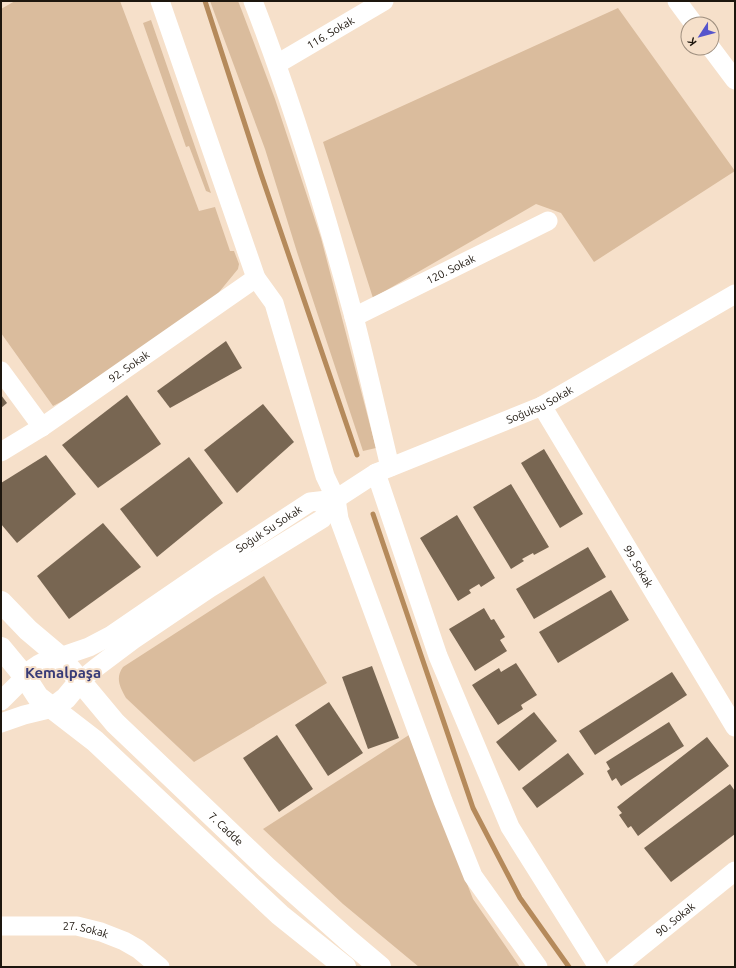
<svg xmlns="http://www.w3.org/2000/svg" width="736" height="968" font-family="Ubuntu,sans-serif">
<rect width="100%" height="100%" fill="#f6e0ca"/>
<g fill="#dabc9d">
<path d="M 15,1 L 120,1 L 199,211 L 215,207 L 230,251 L 234,251 L 239,264 L 238,269 L 215,297 L 72,396 L 53,406 L 1,333 L 1,9 Z"/>
<path d="M 210,1 L 238,1 L 242,11 L 275,99 L 321,238 L 376,448 L 363,451 L 297,252 L 265,149 Z"/>
<path d="M 618,8 L 735,171 L 594,262 L 561,213 L 536,204 L 373,298 L 323,142 Z"/>
<path d="M 151,20 L 211,193 L 206,191 L 189,146 L 186,147 L 143,23 Z"/>
<path d="M 264,576 L 327,683 L 194,762 L 126,698 C 120,687 115,678 123,667 Z"/>
<path d="M 409,735 L 473,899 L 520,967 L 419,967 L 343,904 L 263,829 Z"/>
</g>
<g fill="none" stroke-linecap="round" stroke-linejoin="round">
<g stroke="#b58a5b" stroke-width="5">
<path d="M 205,1 L 261,174 L 357,455"/>
<path d="M 373,514 L 473,808 L 520,898 L 569,967"/>
</g>
</g>
<g fill="#786652">
<path d="M 226,341 L 242,368 L 170,408 L 157,391 Z"/>
<path d="M 1,395 L 7,403 L 1,408 Z"/>
<path d="M 127,395 L 161,444 L 98,488 L 62,445 Z"/>
<path d="M 263,404 L 294,442 L 237,493 L 204,450 Z"/>
<path d="M 544,449 L 583,514 L 560,528 L 521,463 Z"/>
<path d="M 46,455 L 76,494 L 17,543 L 1,524 L 1,483 Z"/>
<path d="M 189,457 L 223,503 L 157,557 L 120,509 Z"/>
<path d="M 511,484 L 549,547 L 534,555 L 533,553 L 522,559 L 524,561 L 511,569 L 473,507 Z"/>
<path d="M 457,515 L 495,578 L 481,587 L 479,584 L 469,590 L 471,593 L 458,601 L 420,538 Z"/>
<path d="M 103,523 L 141,567 L 69,619 L 37,576 Z"/>
<path d="M 588,547 L 606,577 L 534,619 L 516,589 Z"/>
<path d="M 611,590 L 629,620 L 558,663 L 539,632 Z"/>
<path d="M 484,608 L 491,620 L 494,619 L 505,637 L 500,640 L 507,651 L 475,671 L 449,629 Z"/>
<path d="M 516,663 L 537,695 L 521,705 L 523,709 L 498,725 L 472,685 L 499,668 L 501,672 Z"/>
<path d="M 372,666 L 399,738 L 368,749 L 342,677 Z"/>
<path d="M 672,672 L 687,695 L 595,755 L 579,731 Z"/>
<path d="M 329,702 L 363,753 L 328,776 L 295,725 Z"/>
<path d="M 534,712 L 557,741 L 519,771 L 496,742 Z"/>
<path d="M 669,722 L 684,746 L 621,786 L 616,778 L 612,781 L 607,771 L 610,769 L 606,762 Z"/>
<path d="M 277,735 L 313,789 L 279,812 L 243,758 Z"/>
<path d="M 707,737 L 729,766 L 638,836 L 631,826 L 628,828 L 619,815 L 622,813 L 617,807 Z"/>
<path d="M 568,753 L 584,774 L 537,808 L 522,788 Z"/>
<path d="M 730,784 L 735,791 L 735,834 L 671,882 L 644,848 Z"/>
</g>
<g fill="none" stroke-linecap="round" stroke-linejoin="round">
<g stroke="#fff" stroke-width="19">
<path d="M 160,1 L 256,278 L 274,303 L 325,476 L 336,499 L 339,519 L 443,801 L 473,876 L 538,967"/>
<path d="M 253,1 C 293,104 325,210 354,317 C 367,367 378,417 390,467"/>
<path d="M 677,1 L 694,24"/>
<path d="M 711,48 L 735,80"/>
<path id="s1" d="M 277,64 L 384,1"/>
<path id="s2" d="M 354,317 L 548,221"/>
<path d="M 1,371 L 42,427"/>
<path id="s3" d="M 542,406 L 735,727"/>
<path id="s4" d="M 1,452 L 42,427 L 256,278"/>
<path d="M 376,473 L 438,656 L 510,827 L 598,967"/>
<path id="s5" d="M 60,657 L 89,647 L 110,636 L 218,562 L 310,502 L 336,499"/>
<path id="s6" d="M 80,681 L 97,667 L 133,640 L 210,588 L 322,519 L 336,499 L 376,473 L 542,406 L 735,294"/>
<path d="M 1,701 L 25,677"/>
<path d="M 1,723 L 24,715 L 53,708"/>
<path id="s7" d="M 1,926 L 77,926 L 101,932 L 124,941 L 138,949 L 160,967"/>
<path id="s8" d="M 616,967 L 735,871"/>
</g>
<g stroke="#fff" stroke-width="22">
<path id="s9" d="M 1,602 L 28,630 L 60,657 L 115,723 L 266,867 L 348,940 L 380,967"/>
<path d="M 1,648 L 25,677 L 38,697 L 95,741 L 280,915 L 345,967"/>
<path d="M 25,677 C 35,666 46,661 60,657"/>
<path d="M 53,708 L 66,698 L 80,681"/>
</g>
</g>
<g text-anchor="middle" dominant-baseline="central" stroke-width="4" stroke-linejoin="round" paint-order="stroke">
<g font-size="11" fill="#1d160e" stroke="#f6e0ca">
<text stroke="none"><textPath href="#s1" startOffset="62">116. Sokak</textPath></text>
<text stroke="none"><textPath href="#s2" startOffset="108">120. Sokak</textPath></text>
<text stroke="none"><textPath href="#s4" startOffset="154">92. Sokak</textPath></text>
<text stroke="none"><textPath href="#s6" startOffset="541">Soğuksu Sokak</textPath></text>
<text stroke="none"><textPath href="#s5" startOffset="246">Soğuk Su Sokak</textPath></text>
<text stroke="none"><textPath href="#s3" startOffset="187">99. Sokak</textPath></text>
<text stroke="none"><textPath href="#s9" startOffset="320">7. Cadde</textPath></text>
<text stroke="none"><textPath href="#s8" startOffset="76">90. Sokak</textPath></text>
<text stroke="none"><textPath href="#s7" startOffset="85">27. Sokak</textPath></text>
</g>
<g font-size="15" font-weight="bold" fill="#383b77" stroke="#f6e0ca">
<text x="63" y="672">Kemalpaşa</text>
</g>
</g>
<rect width="736" height="968" fill="none" stroke="#1d160e" stroke-width="4"/>
<g transform="translate(700 36) rotate(234)"><circle r="19" fill="#f6e0ca" stroke="#9f8f7f"/>
<path d="M0-3L7 15L0 10L-7 15Z" fill="#5655cc"/>
<text y="-6" font-size="11" font-weight="bold" text-anchor="middle" fill="#1d160e">K</text>
</g>
</svg>
